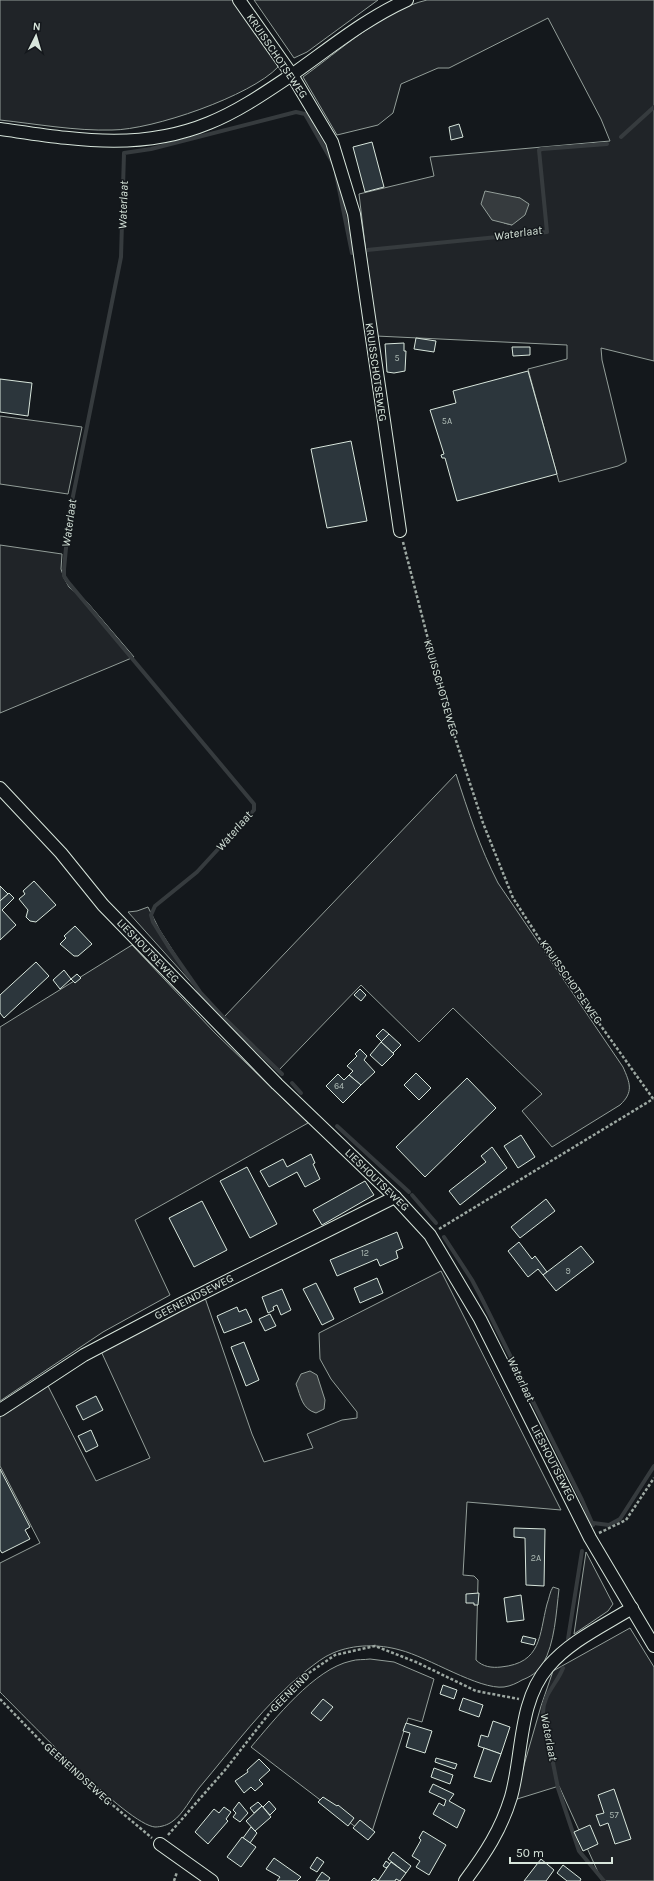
<svg xmlns="http://www.w3.org/2000/svg" width="654" height="1881" font-family="Karla,sans-serif">
<rect width="100%" height="100%" fill="#14181c"/>
<g fill="#202428" stroke="#939e99" fill-rule="evenodd">
<path d="M 0,0 L 234,0 L 278,59 L 278,67 C 251,96 152,130 112,130 C 75,131 37,124 0,120 Z"/>
<path d="M 254,0 L 378,0 L 307,52 L 294,58 Z"/>
<path d="M 427,0 L 654,0 L 654,361 L 601,348 L 602,360 L 626,459 L 626,462 L 618,466 L 559,482 L 528,369 L 567,359 L 567,345 L 376,336 L 359,194 L 434,176 L 430,157 L 610,141 L 601,119 L 548,18 L 449,68 L 438,68 L 401,84 L 393,113 L 378,125 L 337,135 L 303,77 C 339,51 384,10 427,0 ZM 506,196 L 520,198 L 512,225 L 504,223 Z"/>
<path d="M 0,416 L 82,427 L 68,494 L 0,484 Z"/>
<path d="M 0,545 L 62,554 L 61,569 L 64,578 L 69,587 L 87,602 L 134,657 L 0,713 Z"/>
<path d="M 456,774 C 468,811 480,848 498,883 L 623,1067 C 630,1083 634,1092 620,1105 L 552,1147 L 522,1111 L 542,1094 L 453,1008 L 419,1042 L 361,985 L 278,1071 L 224,1017 Z"/>
<path d="M 148,907 L 159,929 L 198,990 L 128,912 L 137,911 Z"/>
<path d="M 132,945 L 215,1033 L 308,1123 L 135,1220 L 170,1295 L 103,1332 L 0,1401 L 0,1027 Z"/>
<path d="M 441,1271 L 561,1510 L 467,1502 L 463,1575 L 474,1576 L 478,1580 L 476,1660 C 483,1667 492,1668 501,1667 C 542,1663 539,1635 547,1604 C 549,1599 550,1591 553,1587 L 559,1589 C 556,1614 555,1642 543,1664 C 538,1672 530,1677 522,1680 C 517,1683 511,1686 504,1687 C 479,1690 428,1657 400,1650 C 379,1644 354,1644 333,1653 C 323,1657 315,1664 307,1670 C 265,1703 233,1748 199,1788 C 191,1798 183,1814 173,1821 C 168,1825 161,1827 155,1827 C 128,1825 25,1717 0,1692 L 0,1563 L 40,1543 L 0,1466 L 0,1416 L 47,1384 L 96,1481 L 150,1458 L 100,1349 L 203,1292 L 252,1434 L 264,1462 L 313,1448 L 307,1434 L 342,1420 L 357,1418 L 357,1412 L 331,1379 L 320,1359 L 319,1333 Z"/>
<path d="M 586,1552 L 613,1604 L 608,1611 L 574,1634 Z"/>
<path d="M 630,1628 L 654,1667 L 654,1881 L 602,1881 L 559,1786 L 514,1800 L 541,1706 L 553,1671 Z"/>
<path d="M 370,1659 L 394,1662 L 434,1679 L 422,1722 L 408,1718 L 370,1838 L 251,1747 C 275,1719 314,1669 351,1661 C 357,1659 364,1660 370,1659 Z"/>
</g>
<g fill="#363b3e" stroke="#939e99">
<path d="M 485,191 L 520,198 L 529,204 L 525,215 L 512,225 L 492,220 L 481,204 Z"/>
<path d="M 310,1371 L 317,1375 L 325,1400 L 324,1409 L 316,1413 C 302,1409 301,1397 296,1384 L 301,1374 Z"/>
</g>
<g fill="none" stroke-linecap="round" stroke-linejoin="round">
<g stroke="#363b3e" stroke-width="4">
<path d="M 621,137 L 654,107"/>
<path d="M 336,174 L 352,253"/>
<path d="M 367,250 L 547,232 L 539,150 L 542,149 L 607,144"/>
<path d="M 282,1074 L 224,1018 L 200,992 L 168,946 L 153,922 L 151,915 L 155,906 L 197,872 L 254,810 L 254,804 L 68,582 L 64,576 L 64,569 L 69,516 L 121,257 L 124,153 L 151,149 L 296,112 L 305,114 L 333,163"/>
<path d="M 292,1083 L 301,1093"/>
<path d="M 337,1126 L 409,1192"/>
<path d="M 412,1195 L 436,1223"/>
<path d="M 444,1237 L 472,1280 L 481,1297 L 582,1500 L 593,1525"/>
<path d="M 593,1523 L 609,1525 L 620,1519 L 654,1466"/>
<path d="M 568,1639 L 582,1551"/>
<path d="M 563,1668 C 557,1684 543,1694 543,1713 L 558,1788 L 579,1851 L 604,1881"/>
</g>
</g>
<g fill="#2c363c" stroke="#d8e6dc">
<path d="M 459,124 L 463,137 L 451,140 L 449,127 Z"/>
<path d="M 372,142 L 384,187 L 365,192 L 353,147 Z"/>
<path d="M 416,338 L 436,341 L 434,352 L 414,349 Z"/>
<path d="M 404,343 L 404,351 L 406,351 L 405,371 L 394,373 L 387,372 L 385,344 Z"/>
<path d="M 512,347 L 530,347 L 530,355 L 513,356 Z"/>
<path d="M 528,371 L 557,474 L 457,501 L 445,458 L 442,458 L 441,455 L 444,454 L 430,410 L 456,403 L 453,391 Z"/>
<path d="M 0,379 L 32,383 L 28,416 L 0,412 Z"/>
<path d="M 351,441 L 367,521 L 327,528 L 311,449 Z"/>
<path d="M 34,881 L 56,905 L 36,922 L 30,921 L 26,917 L 28,910 L 19,899 L 25,894 L 23,891 Z"/>
<path d="M 0,886 L 8,894 L 0,901 Z"/>
<path d="M 9,893 L 14,898 L 2,910 L 16,925 L 0,940 L 0,901 Z"/>
<path d="M 75,926 L 92,944 L 78,956 L 74,956 L 60,944 L 66,938 L 64,936 Z"/>
<path d="M 36,962 L 49,976 L 4,1018 L 0,1013 L 0,995 Z"/>
<path d="M 64,970 L 71,979 L 60,989 L 53,980 Z"/>
<path d="M 77,974 L 81,978 L 75,983 L 71,979 Z"/>
<path d="M 360,989 L 366,995 L 361,1001 L 354,995 Z"/>
<path d="M 383,1029 L 389,1034 L 382,1042 L 376,1036 Z"/>
<path d="M 389,1034 L 401,1045 L 393,1053 L 381,1042 Z"/>
<path d="M 381,1042 L 394,1054 L 382,1066 L 370,1055 Z"/>
<path d="M 360,1049 L 367,1056 L 364,1060 L 375,1072 L 361,1085 L 349,1075 L 353,1071 L 347,1066 L 357,1056 L 355,1054 Z"/>
<path d="M 416,1073 L 431,1088 L 419,1100 L 404,1085 Z"/>
<path d="M 338,1074 L 344,1080 L 349,1075 L 361,1085 L 343,1103 L 326,1086 Z"/>
<path d="M 467,1078 L 496,1108 L 425,1177 L 396,1147 Z"/>
<path d="M 521,1135 L 535,1157 L 518,1168 L 504,1146 Z"/>
<path d="M 492,1147 L 507,1168 L 460,1205 L 449,1191 L 486,1162 L 481,1156 Z"/>
<path d="M 311,1154 L 315,1163 L 313,1164 L 320,1179 L 305,1187 L 297,1172 L 269,1187 L 260,1171 L 283,1159 L 287,1167 Z"/>
<path d="M 247,1167 L 277,1224 L 250,1238 L 220,1181 Z"/>
<path d="M 365,1181 L 374,1195 L 322,1225 L 313,1210 Z"/>
<path d="M 546,1199 L 555,1211 L 520,1238 L 511,1227 Z"/>
<path d="M 202,1201 L 227,1250 L 194,1267 L 169,1218 Z"/>
<path d="M 397,1232 L 403,1248 L 396,1251 L 398,1258 L 380,1266 L 377,1259 L 337,1276 L 330,1260 Z"/>
<path d="M 519,1242 L 532,1259 L 535,1256 L 547,1272 L 543,1275 L 538,1269 L 528,1277 L 508,1251 Z"/>
<path d="M 581,1246 L 594,1262 L 556,1291 L 543,1275 Z"/>
<path d="M 377,1278 L 383,1293 L 360,1303 L 354,1288 Z"/>
<path d="M 316,1283 L 334,1319 L 322,1325 L 303,1289 Z"/>
<path d="M 282,1289 L 291,1310 L 281,1315 L 277,1305 L 273,1307 L 274,1310 L 268,1313 L 262,1297 Z"/>
<path d="M 237,1307 L 239,1312 L 246,1309 L 252,1322 L 224,1333 L 217,1316 Z"/>
<path d="M 270,1314 L 276,1326 L 265,1331 L 259,1319 Z"/>
<path d="M 244,1342 L 259,1380 L 246,1386 L 231,1347 Z"/>
<path d="M 96,1396 L 103,1410 L 83,1420 L 76,1406 Z"/>
<path d="M 91,1430 L 98,1446 L 86,1452 L 78,1436 Z"/>
<path d="M 0,1469 L 30,1527 L 25,1530 L 30,1539 L 2,1553 L 0,1550 Z"/>
<path d="M 514,1528 L 545,1529 L 544,1586 L 526,1585 L 525,1538 L 514,1537 Z"/>
<path d="M 479,1593 L 478,1605 L 474,1605 L 474,1603 L 466,1603 L 466,1594 Z"/>
<path d="M 521,1595 L 524,1620 L 507,1622 L 504,1598 Z"/>
<path d="M 523,1636 L 536,1639 L 534,1645 L 521,1642 Z"/>
<path d="M 443,1685 L 457,1690 L 454,1699 L 440,1694 Z"/>
<path d="M 463,1698 L 483,1705 L 479,1717 L 459,1710 Z"/>
<path d="M 323,1699 L 333,1707 L 321,1721 L 311,1713 Z"/>
<path d="M 493,1721 L 510,1727 L 501,1754 L 478,1746 L 481,1735 L 488,1737 Z"/>
<path d="M 406,1723 L 432,1731 L 425,1753 L 406,1747 L 410,1733 L 403,1731 Z"/>
<path d="M 484,1748 L 501,1754 L 491,1782 L 474,1777 Z"/>
<path d="M 436,1758 L 457,1764 L 455,1769 L 435,1762 Z"/>
<path d="M 259,1759 L 270,1770 L 259,1780 L 263,1784 L 255,1791 L 251,1787 L 244,1793 L 235,1781 L 248,1772 L 247,1770 Z"/>
<path d="M 434,1768 L 453,1775 L 450,1784 L 431,1777 Z"/>
<path d="M 433,1784 L 454,1794 L 449,1801 L 465,1810 L 457,1828 L 433,1814 L 439,1803 L 444,1806 L 446,1800 L 429,1792 Z"/>
<path d="M 614,1789 L 631,1839 L 615,1844 L 608,1823 L 600,1826 L 596,1815 L 604,1813 L 598,1795 Z"/>
<path d="M 323,1797 L 337,1806 L 338,1805 L 354,1818 L 348,1826 L 318,1802 Z"/>
<path d="M 269,1801 L 276,1809 L 270,1815 L 263,1807 Z"/>
<path d="M 239,1802 L 248,1813 L 240,1822 L 233,1817 L 236,1813 L 233,1810 Z"/>
<path d="M 258,1802 L 262,1806 L 254,1813 L 250,1808 Z"/>
<path d="M 262,1806 L 271,1817 L 255,1831 L 246,1821 Z"/>
<path d="M 224,1807 L 231,1812 L 226,1819 L 228,1821 L 208,1844 L 195,1832 L 214,1809 L 219,1813 Z"/>
<path d="M 360,1820 L 375,1832 L 368,1840 L 353,1828 Z"/>
<path d="M 590,1825 L 598,1844 L 583,1851 L 574,1832 Z"/>
<path d="M 251,1827 L 257,1833 L 250,1843 L 243,1838 Z"/>
<path d="M 423,1831 L 446,1845 L 429,1875 L 416,1867 L 420,1861 L 412,1856 L 421,1840 L 419,1838 Z"/>
<path d="M 242,1837 L 256,1847 L 241,1867 L 227,1857 Z"/>
<path d="M 393,1852 L 411,1866 L 406,1873 L 388,1859 Z"/>
<path d="M 317,1857 L 324,1862 L 317,1872 L 310,1868 Z"/>
<path d="M 274,1858 L 301,1877 L 297,1881 L 277,1881 L 280,1877 L 266,1869 Z"/>
<path d="M 541,1859 L 554,1870 L 546,1881 L 524,1881 Z"/>
<path d="M 386,1861 L 390,1864 L 386,1868 L 383,1866 Z"/>
<path d="M 391,1862 L 406,1873 L 400,1881 L 396,1879 L 395,1881 L 371,1881 L 374,1878 L 378,1881 Z"/>
<path d="M 563,1865 L 581,1879 L 580,1881 L 567,1881 L 557,1873 Z"/>
<path d="M 322,1872 L 330,1878 L 328,1881 L 316,1881 Z"/>
</g>
<g fill="none" stroke-linecap="round" stroke-linejoin="round">
<g stroke="#d8e6dc" stroke-width="14">
<g id="minor">
<path d="M 239,0 L 292,75 L 332,142 L 354,214 L 400,531"/>
<path d="M 0,129 C 72,139 139,152 209,123 C 239,111 266,92 293,74 C 330,48 365,19 407,0"/>
<path d="M 0,788 L 61,853 L 103,905 L 277,1084 L 395,1197 L 430,1235 L 480,1319 L 590,1538 L 654,1646"/>
<path d="M 0,1410 L 84,1355 L 179,1305 L 395,1197"/>
<path d="M 160,1844 L 212,1881"/>
<path d="M 465,1881 C 485,1854 501,1830 511,1797 C 523,1755 518,1702 548,1667 C 570,1641 603,1626 632,1608"/>
</g>
</g>
<g stroke="#9da8a2" stroke-width="2.5" stroke-dasharray="3 2" stroke-linecap="butt">
<path d="M 403,542 L 447,713 L 483,823 L 513,898 L 548,952 L 654,1100"/>
<path d="M 439,1229 L 653,1099"/>
<path d="M 599,1533 L 626,1520 L 654,1478"/>
<path d="M 0,1699 L 60,1761 L 152,1838"/>
<path d="M 168,1835 L 225,1770 L 275,1706 L 306,1675 L 335,1655 L 375,1646 L 416,1662 L 476,1691 L 519,1699"/>
<path d="M 174,1881 L 177,1872"/>
</g>
<use href="#minor" stroke="#14181c" stroke-width="12"/>
</g>
<g text-anchor="middle" dominant-baseline="central" stroke-width="3" stroke-linejoin="round" paint-order="stroke">
<g font-size="9" fill="#adbab4">
<text x="397" y="358">5</text>
<text x="447" y="421">5A</text>
<text x="339" y="1086">64</text>
<text x="365" y="1253">12</text>
<text x="568" y="1271">9</text>
<text x="536" y="1558">2A</text>
<text x="614" y="1815">57</text>
</g>
<g font-size="11" fill="#d8e6dc" stroke="#14181c">
<text transform="translate(277 56) rotate(56)">KRUISSCHOTSEWEG</text>
<text transform="translate(376 372) rotate(82)">KRUISSCHOTSEWEG</text>
<text transform="translate(441 688) rotate(74)">KRUISSCHOTSEWEG</text>
<text transform="translate(148 951) rotate(46)">LIESHOUTSEWEG</text>
<text transform="translate(571 982) rotate(55)">KRUISSCHOTSEWEG</text>
<text transform="translate(377 1180) rotate(44)">LIESHOUTSEWEG</text>
<text transform="translate(194 1297) rotate(-27)">GEENEINDSEWEG</text>
<text transform="translate(553 1463) rotate(63)">LIESHOUTSEWEG</text>
<text transform="translate(290 1692) rotate(-45)">GEENEIND</text>
<text transform="translate(78 1774) rotate(42)">GEENEINDSEWEG</text>
</g>
<g font-size="12" font-style="italic" fill="#d8e6dc" stroke="#14181c">
<text transform="translate(123 205) rotate(-88)">Waterlaat</text>
<text transform="translate(518 233) rotate(-8)">Waterlaat</text>
<text transform="translate(69 523) rotate(-82)">Waterlaat</text>
<text transform="translate(234 831) rotate(-49)">Waterlaat</text>
<text transform="translate(521 1379) rotate(64)">Waterlaat</text>
<text transform="translate(549 1737) rotate(79)">Waterlaat</text>
</g>
</g>
<g transform="translate(36 36) rotate(5)" stroke="#14181c" stroke-width="3" paint-order="stroke">
<path d="M0-3L7 15L0 10L-7 15Z" fill="#d8e6dc"/>
<text y="-6" font-size="11" font-weight="bold" text-anchor="middle" fill="#d8e6dc">N</text>
</g>
<path d="M510 1857v6h102v-6" fill="none" stroke="#d8e6dc" stroke-width="2"/>
<text x="516" y="1857" font-size="12" fill="#d8e6dc" stroke="#14181c" stroke-width="3" paint-order="stroke">50 m</text>
</svg>
